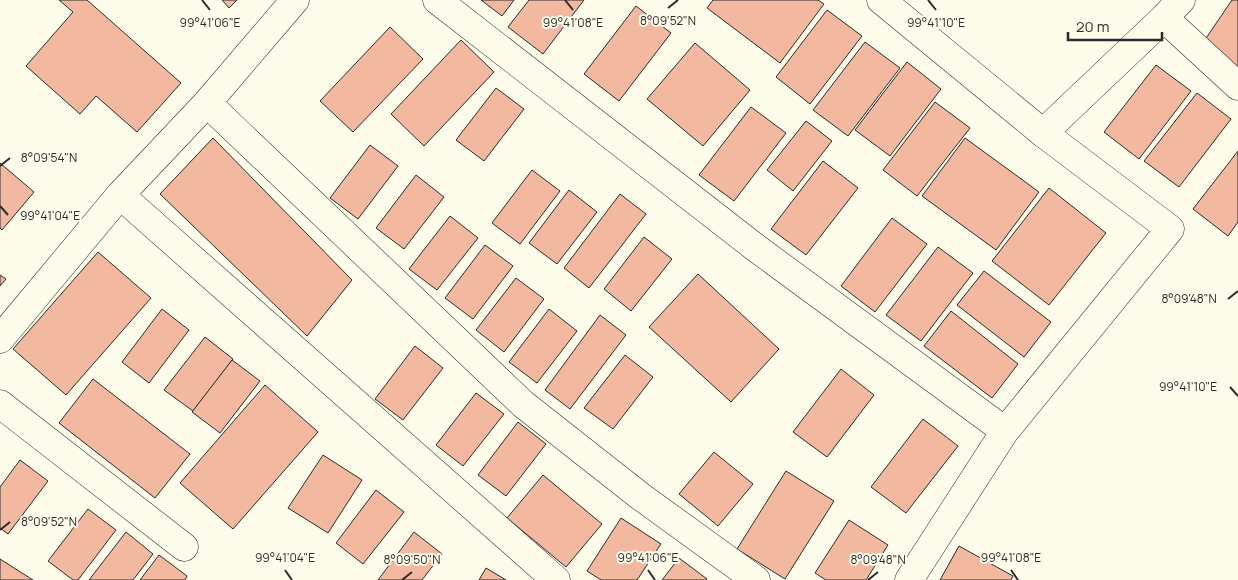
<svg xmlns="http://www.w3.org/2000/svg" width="1238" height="580" font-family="Manrope,sans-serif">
<rect width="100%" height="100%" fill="#fdfbea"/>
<g fill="#f2b8a0" stroke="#2b2b2b">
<path d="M 59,0 L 87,0 L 181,83 L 137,132 L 96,96 L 80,114 L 26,66 L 73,12 Z"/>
<path d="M 222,0 L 237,0 L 229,8 Z"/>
<path d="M 481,0 L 514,0 L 502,16 Z"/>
<path d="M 529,0 L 584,0 L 543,54 L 508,27 Z"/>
<path d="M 713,0 L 818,0 L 824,4 L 780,63 L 707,8 Z"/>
<path d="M 1232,0 L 1238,0 L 1238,69 L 1202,44 Z"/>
<path d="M 636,6 L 671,33 L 619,101 L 584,74 Z"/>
<path d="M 827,10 L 862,36 L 810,104 L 776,77 Z"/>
<path d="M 390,27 L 423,59 L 353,132 L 320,101 Z"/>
<path d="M 461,40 L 494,72 L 424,146 L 391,114 Z"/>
<path d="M 865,42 L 900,68 L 848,136 L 813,110 Z"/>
<path d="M 695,43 L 750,90 L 703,146 L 647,99 Z"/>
<path d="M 907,62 L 941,89 L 890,156 L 855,130 Z"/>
<path d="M 1156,65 L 1191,91 L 1139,159 L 1104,132 Z"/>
<path d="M 496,88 L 524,109 L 484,161 L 456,140 Z"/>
<path d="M 1197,93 L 1231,119 L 1179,187 L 1144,161 Z"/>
<path d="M 935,102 L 970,128 L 917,196 L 883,170 Z"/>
<path d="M 751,107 L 786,133 L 734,201 L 699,175 Z"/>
<path d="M 806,121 L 832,141 L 793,191 L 767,170 Z"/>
<path d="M 213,138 L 352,280 L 307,336 L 160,194 Z"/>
<path d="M 965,138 L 1039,192 L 996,250 L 922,196 Z"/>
<path d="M 370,145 L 398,166 L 358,219 L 330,198 Z"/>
<path d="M 1238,151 L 1238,222 L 1228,236 L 1193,209 Z"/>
<path d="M 823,161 L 858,188 L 806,255 L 771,229 Z"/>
<path d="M 0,163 L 34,192 L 2,230 L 0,228 Z"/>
<path d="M 532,170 L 560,191 L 520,244 L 492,223 Z"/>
<path d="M 416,175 L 444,197 L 404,249 L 376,228 Z"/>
<path d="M 1049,188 L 1106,233 L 1049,305 L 992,261 Z"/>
<path d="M 569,190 L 597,212 L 557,264 L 529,243 Z"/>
<path d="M 620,194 L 646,214 L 589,288 L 564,268 Z"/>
<path d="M 450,216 L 478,238 L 437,290 L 409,269 Z"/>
<path d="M 892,218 L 927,244 L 875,312 L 841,286 Z"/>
<path d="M 644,237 L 672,259 L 631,311 L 604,289 Z"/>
<path d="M 485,245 L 513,266 L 473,319 L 445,298 Z"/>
<path d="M 938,247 L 973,273 L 921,341 L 886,315 Z"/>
<path d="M 98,252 L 151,298 L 66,395 L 13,349 Z"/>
<path d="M 984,271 L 1051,322 L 1024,357 L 957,305 Z"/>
<path d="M 698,274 L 779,349 L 731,402 L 649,327 Z"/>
<path d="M 0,275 L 6,279 L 0,286 Z"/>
<path d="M 516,278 L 544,299 L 504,352 L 476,330 Z"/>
<path d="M 162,309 L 189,330 L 149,383 L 122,362 Z"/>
<path d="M 549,309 L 577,331 L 537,383 L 509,362 Z"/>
<path d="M 951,311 L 1018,364 L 992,398 L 924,346 Z"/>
<path d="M 600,315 L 626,335 L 570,409 L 545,390 Z"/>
<path d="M 205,337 L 233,359 L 193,411 L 164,390 Z"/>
<path d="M 415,346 L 443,368 L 403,420 L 375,399 Z"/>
<path d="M 625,355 L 653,377 L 613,429 L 584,408 Z"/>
<path d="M 232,360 L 260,381 L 220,433 L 192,412 Z"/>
<path d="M 841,369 L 874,395 L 827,457 L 793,432 Z"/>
<path d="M 93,379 L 190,454 L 155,498 L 59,423 Z"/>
<path d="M 265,385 L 318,432 L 233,529 L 180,483 Z"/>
<path d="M 476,393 L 504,414 L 463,466 L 436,445 Z"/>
<path d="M 923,419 L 958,446 L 906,513 L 871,487 Z"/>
<path d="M 518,422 L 546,444 L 506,496 L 478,475 Z"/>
<path d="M 714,452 L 753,484 L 718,526 L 679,494 Z"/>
<path d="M 323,455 L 362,480 L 328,533 L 288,508 Z"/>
<path d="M 20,460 L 48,481 L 8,534 L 0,528 L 0,487 Z"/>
<path d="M 786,471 L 834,501 L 785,579 L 737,549 Z"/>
<path d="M 543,475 L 602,524 L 566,567 L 507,518 Z"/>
<path d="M 376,490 L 404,512 L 363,564 L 336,543 Z"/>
<path d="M 88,509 L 116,530 L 78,580 L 73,580 L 48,561 Z"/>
<path d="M 621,518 L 661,544 L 637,580 L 601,580 L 587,571 Z"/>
<path d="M 849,520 L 888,545 L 866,580 L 826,580 L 815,573 Z"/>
<path d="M 126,532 L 153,554 L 133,580 L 89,580 Z"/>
<path d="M 414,532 L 442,554 L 422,580 L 378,580 Z"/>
<path d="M 959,546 L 1013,576 L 1011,580 L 940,580 Z"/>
<path d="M 159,555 L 187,576 L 185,580 L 140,580 Z"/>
<path d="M 679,558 L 707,579 L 706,580 L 662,580 Z"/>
<path d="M 0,559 L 33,580 L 0,580 Z"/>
<path d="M 486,568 L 506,580 L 479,580 Z"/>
</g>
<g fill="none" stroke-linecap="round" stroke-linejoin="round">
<g stroke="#2b2b2b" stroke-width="29">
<g id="street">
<path d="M 437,0 L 756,248 L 1005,431"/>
<path d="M 881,0 L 1043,133 L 1170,229 L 1005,431 L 909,580"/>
<path d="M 1164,18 L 1238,86"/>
<path d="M 207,103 L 523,404 L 640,496 L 756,580"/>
<path d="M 1043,133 L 1164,18 L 1181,0"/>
<path d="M 120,195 L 556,580"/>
<path d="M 0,339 L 120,195 L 207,103 L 295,0"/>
<path d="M 0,404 L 184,547"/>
</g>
</g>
<use href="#street" stroke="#fdfbea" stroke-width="28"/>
</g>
<path fill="none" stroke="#2b2b2b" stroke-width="2" d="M 202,0 L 210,10M 565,0 L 573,10M 928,0 L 936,10M 668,8 L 678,0M 0,166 L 10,158M 0,206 L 8,215M 1228,299 L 1238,291M 1230,387 L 1238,396M 0,530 L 10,522M 285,570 L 292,580M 648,570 L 655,580M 1011,570 L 1018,580M 402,580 L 412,572M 868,580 L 878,572"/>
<g font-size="12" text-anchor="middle" fill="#2b2b2b" stroke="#fdfbea" stroke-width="4" stroke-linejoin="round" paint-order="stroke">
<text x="668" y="25">8°09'52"N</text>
<text x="210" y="27">99°41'06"E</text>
<text x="573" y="27">99°41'08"E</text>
<text x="936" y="27">99°41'10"E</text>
<text x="49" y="162">8°09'54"N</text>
<text x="50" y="220">99°41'04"E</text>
<text x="1189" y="303">8°09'48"N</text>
<text x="1188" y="391">99°41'10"E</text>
<text x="49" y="526">8°09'52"N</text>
<text x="285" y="562">99°41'04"E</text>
<text x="648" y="562">99°41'06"E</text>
<text x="1011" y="562">99°41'08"E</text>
<text x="412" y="564">8°09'50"N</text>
<text x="878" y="564">8°09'48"N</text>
</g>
<path d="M1068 32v8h94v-8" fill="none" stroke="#2b2b2b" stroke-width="2.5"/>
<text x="1076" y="32" font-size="15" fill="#2b2b2b" stroke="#fdfbea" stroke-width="4" paint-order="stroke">20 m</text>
</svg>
